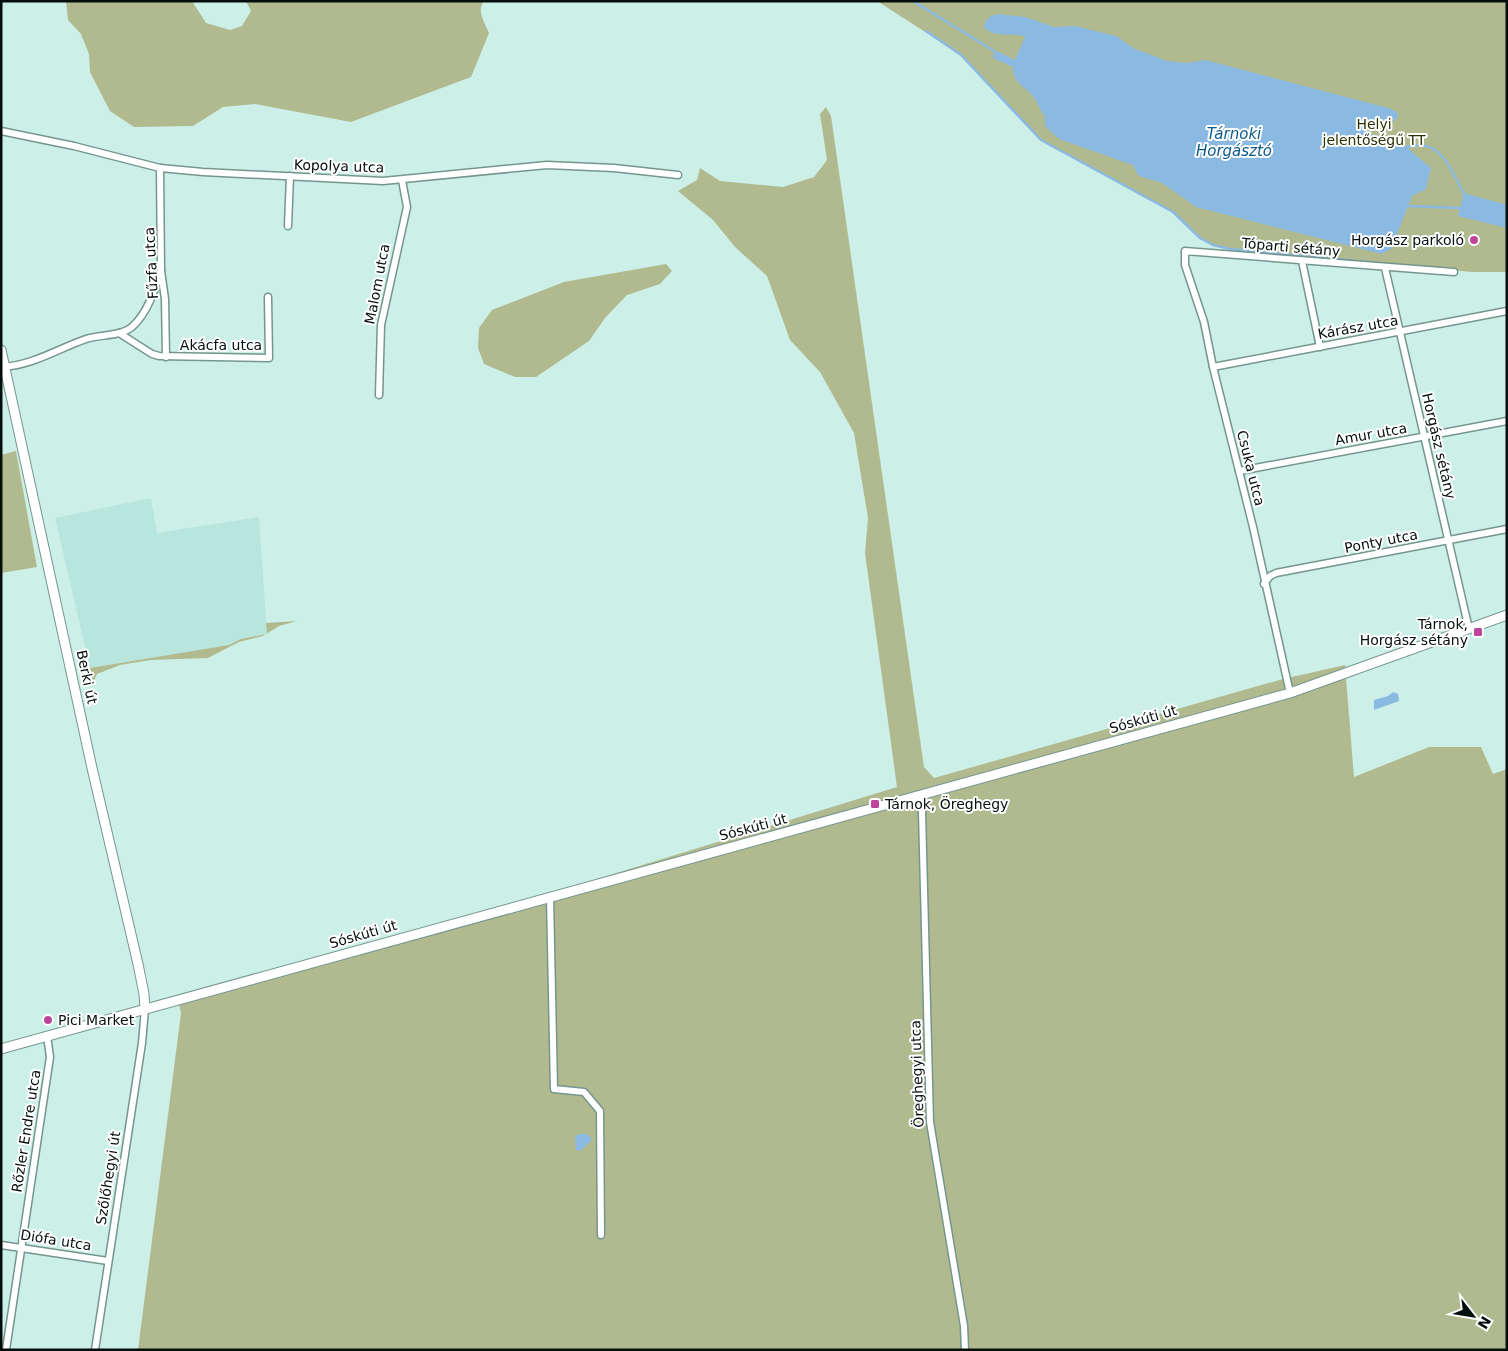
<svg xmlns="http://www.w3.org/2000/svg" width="1508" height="1351" font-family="'DejaVu Sans',sans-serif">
<rect width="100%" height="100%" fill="#ccf0e8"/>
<path fill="#b8e6dc" d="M 151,498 L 157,533 L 259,517 L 267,634 L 241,639 L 229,645 L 90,668 L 55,518 Z"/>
<g fill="#b1ba8f">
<path d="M 66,1 L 192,1 L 206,23 L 230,30 L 242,26 L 251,11 L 246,1 L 484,1 C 476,11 485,23 489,33 L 471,77 L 351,122 L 255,104 L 223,107 L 193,126 L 134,127 L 110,111 L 90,72 L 89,54 L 81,34 L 68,20 Z"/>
<path d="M 877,1 L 1507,1 L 1507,272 L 1472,272 L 1230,249 L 1213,245 L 1200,238 L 1173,212 L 1041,140 L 961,55 Z"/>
<path d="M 826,107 L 831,116 L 924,767 L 934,778 L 1283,679 L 1345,665 L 1354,777 L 1429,747 L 1481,747 L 1493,774 L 1507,769 L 1507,1350 L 138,1350 L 181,1013 L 177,996 L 561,890 L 897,787 L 865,553 L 868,518 L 854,433 L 820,372 L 790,340 L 767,276 L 735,247 L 713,220 L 678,191 L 697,180 L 700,168 L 720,181 L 783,187 L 814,177 L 827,160 L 820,114 Z"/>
<path d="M 666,264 L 672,271 L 660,284 L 627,295 L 605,318 L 589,341 L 536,377 L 515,377 L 484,364 L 478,348 L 479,328 L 492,310 L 564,282 Z"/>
<path d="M 16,451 L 37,567 L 1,573 L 1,455 Z"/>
<path d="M 297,621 L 279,626 L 263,636 L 239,642 L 208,658 L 151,660 L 120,665 L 97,674 L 93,683 L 90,668 L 229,645 L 241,639 L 267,634 L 266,623 Z"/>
</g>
<g fill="#8ab9e2">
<path d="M 998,14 L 1025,17 L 1054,27 L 1075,26 L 1116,36 L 1135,49 L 1167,61 L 1187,63 L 1205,60 L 1388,108 L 1397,112 L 1398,117 L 1389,125 L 1373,121 L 1367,123 L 1365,129 L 1368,133 L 1404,145 L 1431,168 L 1426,189 L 1412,196 L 1391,249 L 1382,254 L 1196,207 L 1162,183 L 1139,176 L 1133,165 L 1059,139 L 1045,126 L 1045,116 C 1039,109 1039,106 1035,99 C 1026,86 1013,85 1013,67 L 993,58 L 994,51 L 997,51 L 1015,60 L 1025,37 C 1012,31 996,40 984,27 C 986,18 990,16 998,14 Z"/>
<path d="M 1464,193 L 1507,205 L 1507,228 L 1458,216 Z"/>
<path d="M 1393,692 L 1398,694 L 1399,701 L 1374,710 L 1374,700 L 1388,696 Z"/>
<path d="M 579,1134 L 586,1134 L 591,1137 L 591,1141 L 580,1151 L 576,1150 L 575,1137 Z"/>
</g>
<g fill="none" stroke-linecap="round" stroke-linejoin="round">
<g stroke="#8ab9e2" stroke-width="2.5">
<path d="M 913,1 L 994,51"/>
<path d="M 926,31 L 961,55 L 1041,140 L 1173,212 L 1200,238 L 1213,245 L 1230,249 L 1377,263"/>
<path d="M 1405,147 C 1411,147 1415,145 1421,145 C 1445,147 1453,176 1464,193"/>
<path d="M 1407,206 L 1460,208"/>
</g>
<g stroke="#74968f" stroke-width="9">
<g id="street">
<path d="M 1,131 L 74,146 L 160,168 L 203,172 L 383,181 L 547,165 L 614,168 L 678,175"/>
<path d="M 160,168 L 161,271 L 165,299 L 166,357"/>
<path d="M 288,226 L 290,176"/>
<path d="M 1302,261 L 1320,347"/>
<path d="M 1385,268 L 1469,629"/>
<path d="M 119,333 L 152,354 L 159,356 L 269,358 L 268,297"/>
<path d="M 2,367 C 34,365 57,349 86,339 C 101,334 121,337 133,326 C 148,312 155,289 161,271"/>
<path d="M 1213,367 L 1507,311"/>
<path d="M 379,395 L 381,325 L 407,207 L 402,180"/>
<path d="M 1239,471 L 1507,421"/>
<path d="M 1264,584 L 1270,576 L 1276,573 L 1507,529"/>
<path d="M 1290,693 L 1253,527 L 1213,367 L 1204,322 L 1185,265 L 1185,251 L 1454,272"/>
<path d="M 919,795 L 922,812 L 930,1122 L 964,1326 L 965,1350"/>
<path d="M 550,897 L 554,1089 L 584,1092 L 600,1111 L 601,1235"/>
<path d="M 1,1245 L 108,1261"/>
<path d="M 6,1350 L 50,1057 L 47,1036"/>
<path d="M 95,1350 L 142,1043 L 145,1009"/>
</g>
</g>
<g stroke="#74968f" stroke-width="11">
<g id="secondary">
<path d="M 1,350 L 92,768 L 138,964 L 144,994 L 145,1009"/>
<path d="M 1,1049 L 1290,693 L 1507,615"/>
</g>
</g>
<use href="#street" stroke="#fff" stroke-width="6"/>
<use href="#secondary" stroke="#fff" stroke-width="9"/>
</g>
<g fill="#be459a" stroke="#fff" stroke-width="2">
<circle cx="1474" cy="240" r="5"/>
<rect x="1473" y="627" width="10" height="10" rx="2.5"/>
<rect x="870" y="799" width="10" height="10" rx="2.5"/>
<circle cx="48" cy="1020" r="5"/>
</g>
<g text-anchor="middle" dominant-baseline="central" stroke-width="4" stroke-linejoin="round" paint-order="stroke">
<g font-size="14" fill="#2b3103" stroke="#fff">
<text x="1374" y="124">Helyi<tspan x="1374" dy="16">jelentőségű TT</tspan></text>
</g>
<g font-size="14" fill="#040f0d" stroke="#fff">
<text transform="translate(339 166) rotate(2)">Kopolya utca</text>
<text transform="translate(1291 247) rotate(5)">Tóparti sétány</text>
<text transform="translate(151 263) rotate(-93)">Fűzfa utca</text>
<text transform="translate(377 284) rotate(-79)">Malom utca</text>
<text transform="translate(1358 327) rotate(-10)">Kárász utca</text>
<text x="221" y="345">Akácfa utca</text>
<text transform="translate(1371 434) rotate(-10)">Amur utca</text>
<text transform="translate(1439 446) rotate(77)">Horgász sétány</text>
<text transform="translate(1251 468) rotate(76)">Csuka utca</text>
<text transform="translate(1381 541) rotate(-11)">Ponty utca</text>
<text transform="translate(87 677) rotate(78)">Berki út</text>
<text transform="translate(1143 719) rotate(-16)">Sóskúti út</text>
<text transform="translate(753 827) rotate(-15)">Sóskúti út</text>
<text transform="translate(363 934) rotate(-16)">Sóskúti út</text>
<text transform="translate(917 1074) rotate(-92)">Öreghegyi utca</text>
<text transform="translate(26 1131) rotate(-81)">Rőzler Endre utca</text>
<text transform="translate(108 1178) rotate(-81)">Szőlőhegyi út</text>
<text transform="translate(56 1240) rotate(9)">Diófa utca</text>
</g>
<g font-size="14" fill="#040f0d" stroke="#fff" text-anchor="end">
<text x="1464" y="240">Horgász parkoló</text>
<text x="1468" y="624">Tárnok,<tspan x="1468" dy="16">Horgász sétány</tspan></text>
<text x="885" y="804" text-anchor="start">Tárnok, Öreghegy</text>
<text x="58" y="1020" text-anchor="start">Pici Market</text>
</g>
<g font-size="15" font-style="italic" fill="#0b598c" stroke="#fff">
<text x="1234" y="134">Tárnoki<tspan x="1234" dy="17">Horgásztó</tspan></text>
</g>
</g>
<rect width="1508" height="1351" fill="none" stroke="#040f0d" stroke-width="5"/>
<g transform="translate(1473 1316) rotate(121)" stroke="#ffffff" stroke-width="4" paint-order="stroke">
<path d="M0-4L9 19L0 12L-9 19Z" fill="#040f0d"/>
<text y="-8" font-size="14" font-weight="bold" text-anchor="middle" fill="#040f0d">N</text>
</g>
</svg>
